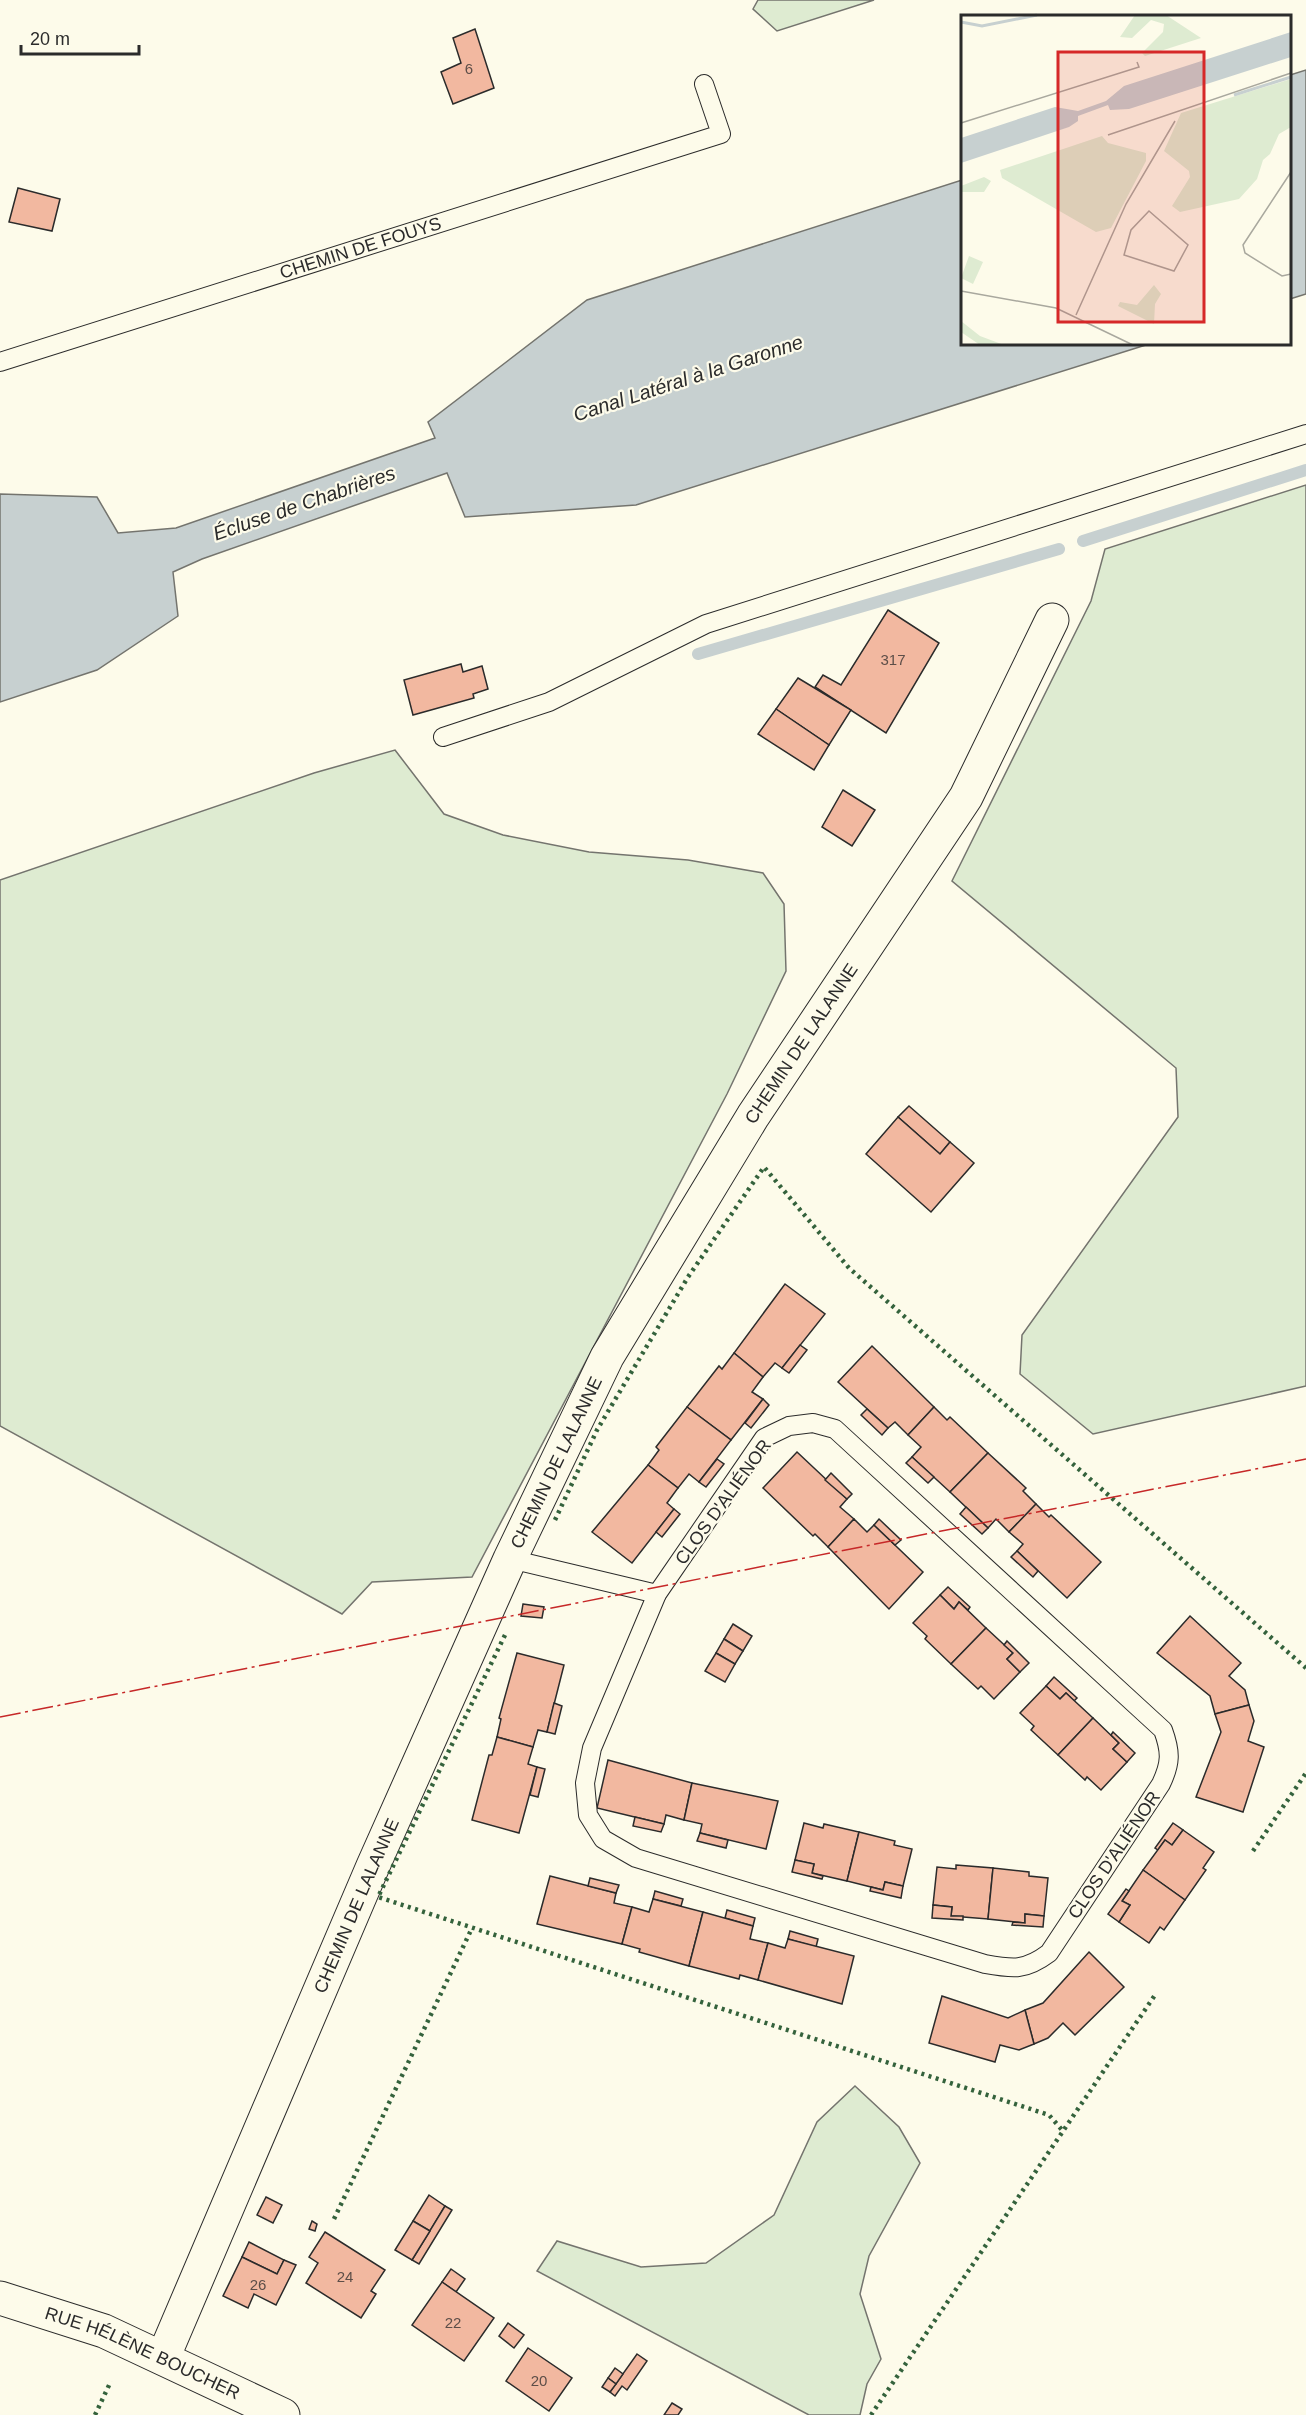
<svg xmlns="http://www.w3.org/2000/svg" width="1306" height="2415" font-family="Arial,sans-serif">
<rect width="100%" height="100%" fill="#fdfbea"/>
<g fill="#deebd1" stroke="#74746e" stroke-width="1.5">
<path d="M 758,0 L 874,0 L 777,31 L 753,9 Z"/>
<path d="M 1306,485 L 1306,1386 L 1093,1434 L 1020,1374 L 1022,1335 L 1178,1117 L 1176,1068 L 952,881 L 1091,601 L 1105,549 Z"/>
<path d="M 395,750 L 444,814 L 503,835 L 589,852 L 688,860 L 763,873 L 784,904 L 786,971 L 727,1094 L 472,1577 L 372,1582 L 342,1614 L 0,1426 L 0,880 L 314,773 Z"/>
<path d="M 855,2086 L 899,2127 L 920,2163 L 869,2256 L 860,2294 L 881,2359 L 867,2384 L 860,2415 L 809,2415 L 537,2271 L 557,2241 L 641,2267 L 706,2263 L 774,2215 L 817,2122 Z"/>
</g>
<g fill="#c7d0d0" stroke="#74746e" stroke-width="1.5">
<path d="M 1306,70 L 1306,294 L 1290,299 L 1290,75 Z"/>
<path d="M 962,180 L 962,344 L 1149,344 L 636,505 L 465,517 L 447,473 L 202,559 L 173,572 L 178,616 L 97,670 L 0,702 L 0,494 L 97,497 L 118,533 L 176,528 L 435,438 L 428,422 L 587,300 Z"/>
</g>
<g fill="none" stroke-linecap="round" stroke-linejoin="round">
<g stroke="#c7d0d0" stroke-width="12">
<path d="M 1083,541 L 1306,470"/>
<path d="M 698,654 L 1059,549"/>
</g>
</g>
<g fill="#f2b8a0" stroke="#2b2b2b" stroke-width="1.5">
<path d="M 475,29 L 494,88 L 453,104 L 441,72 L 461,63 L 453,38 Z"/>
<path d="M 18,188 L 60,199 L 52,231 L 9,222 Z"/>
<path d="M 888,610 L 939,643 L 886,733 L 815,687 L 823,675 L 841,685 Z"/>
<path d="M 461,664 L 463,672 L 482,666 L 488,689 L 473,694 L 474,698 L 413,715 L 404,680 Z"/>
<path d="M 798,678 L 851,710 L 829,745 L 776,709 Z"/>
<path d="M 776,709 L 829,745 L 814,770 L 758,734 Z"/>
<path d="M 843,790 L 875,810 L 852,846 L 822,827 Z"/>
<path d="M 909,1106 L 950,1142 L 940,1154 L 898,1117 Z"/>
<path d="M 898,1117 L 940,1154 L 950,1142 L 974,1163 L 931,1212 L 866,1154 Z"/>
<path d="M 785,1284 L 825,1314 L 782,1368 L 775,1363 L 763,1377 L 734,1353 Z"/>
<path d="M 800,1345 L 807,1350 L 789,1373 L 782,1368 Z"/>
<path d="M 872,1346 L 934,1407 L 908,1435 L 895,1422 L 888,1428 L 838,1382 Z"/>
<path d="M 734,1353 L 763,1377 L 752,1392 L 763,1399 L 731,1440 L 687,1407 L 719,1366 L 722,1369 Z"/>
<path d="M 763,1399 L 769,1405 L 751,1428 L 745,1423 Z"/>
<path d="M 687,1407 L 731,1440 L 699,1482 L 689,1474 L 678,1488 L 648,1465 L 659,1450 L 656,1447 Z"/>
<path d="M 934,1407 L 947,1420 L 950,1417 L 988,1453 L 950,1492 L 912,1457 L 921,1447 L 908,1435 Z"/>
<path d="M 867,1409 L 888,1428 L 882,1435 L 861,1415 Z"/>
<path d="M 797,1452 L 847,1499 L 840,1507 L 854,1519 L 828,1547 L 815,1534 L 813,1536 L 763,1488 Z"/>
<path d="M 988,1453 L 1026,1488 L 1023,1491 L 1036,1504 L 1009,1532 L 996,1519 L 988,1528 L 950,1492 Z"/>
<path d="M 912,1457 L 934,1477 L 928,1483 L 906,1463 Z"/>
<path d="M 717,1459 L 724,1464 L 706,1487 L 699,1482 Z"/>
<path d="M 648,1465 L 678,1488 L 667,1503 L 674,1509 L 632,1563 L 592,1532 Z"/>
<path d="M 831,1473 L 852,1494 L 847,1499 L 825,1480 Z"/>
<path d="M 1036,1504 L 1049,1517 L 1051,1515 L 1101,1562 L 1067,1598 L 1017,1551 L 1023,1544 L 1009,1532 Z"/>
<path d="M 966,1507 L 988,1528 L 982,1534 L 960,1514 Z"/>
<path d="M 674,1509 L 680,1514 L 662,1537 L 656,1532 Z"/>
<path d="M 854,1519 L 867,1532 L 874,1525 L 923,1572 L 889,1609 L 828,1547 Z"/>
<path d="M 879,1519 L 901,1540 L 895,1545 L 874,1525 Z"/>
<path d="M 1017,1551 L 1038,1571 L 1033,1577 L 1011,1557 Z"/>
<path d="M 948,1587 L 970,1607 L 968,1610 L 959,1602 L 954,1609 L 940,1595 Z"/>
<path d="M 940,1595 L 954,1609 L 959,1602 L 986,1628 L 951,1664 L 925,1639 L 927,1636 L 913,1623 Z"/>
<path d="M 523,1604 L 544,1607 L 542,1618 L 521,1616 Z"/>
<path d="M 1190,1616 L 1241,1663 L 1229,1676 L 1245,1690 L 1249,1705 L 1215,1714 L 1210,1696 L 1157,1653 Z"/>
<path d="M 733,1624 L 752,1636 L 743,1651 L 724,1639 Z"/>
<path d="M 986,1628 L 1013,1653 L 1007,1659 L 1020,1672 L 994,1699 L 981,1686 L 978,1689 L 951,1664 Z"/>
<path d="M 724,1639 L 743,1651 L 735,1664 L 716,1653 Z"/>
<path d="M 1007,1641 L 1029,1663 L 1020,1672 L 1007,1659 L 1013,1653 L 1004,1645 Z"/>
<path d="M 517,1653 L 564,1665 L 547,1732 L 538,1730 L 533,1747 L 497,1737 L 501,1719 L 499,1718 Z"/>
<path d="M 716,1653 L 735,1664 L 725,1682 L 705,1671 Z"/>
<path d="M 1054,1677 L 1077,1698 L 1074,1701 L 1066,1693 L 1060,1699 L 1046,1686 Z"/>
<path d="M 1046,1686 L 1060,1699 L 1066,1693 L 1093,1718 L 1058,1755 L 1031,1730 L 1034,1726 L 1020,1713 Z"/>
<path d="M 554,1703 L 562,1706 L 555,1734 L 547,1732 Z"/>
<path d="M 1249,1705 L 1254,1721 L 1248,1741 L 1264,1747 L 1243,1812 L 1196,1797 L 1221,1732 L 1215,1714 Z"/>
<path d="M 1093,1718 L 1119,1743 L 1113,1749 L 1127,1762 L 1101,1790 L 1087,1777 L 1085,1780 L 1058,1755 Z"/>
<path d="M 1113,1732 L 1135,1753 L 1127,1762 L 1113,1749 L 1119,1743 L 1111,1735 Z"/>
<path d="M 497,1737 L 533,1747 L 528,1764 L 537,1767 L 519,1833 L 472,1820 L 489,1755 L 492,1755 Z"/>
<path d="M 608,1760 L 692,1783 L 684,1820 L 666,1815 L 664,1824 L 597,1808 Z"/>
<path d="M 537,1767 L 545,1769 L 538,1797 L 530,1795 Z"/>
<path d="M 692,1783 L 778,1801 L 766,1849 L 700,1833 L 702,1824 L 684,1820 Z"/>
<path d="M 635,1817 L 664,1824 L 661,1832 L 633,1826 Z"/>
<path d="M 804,1823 L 823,1828 L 824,1824 L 859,1832 L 847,1881 L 812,1873 L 814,1864 L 795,1860 Z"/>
<path d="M 1173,1823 L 1183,1830 L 1172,1845 L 1165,1840 L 1158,1850 L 1155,1848 Z"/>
<path d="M 1183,1830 L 1214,1852 L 1203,1868 L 1206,1870 L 1185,1900 L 1143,1870 L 1165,1840 L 1172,1845 Z"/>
<path d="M 859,1832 L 895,1841 L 894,1845 L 912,1849 L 903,1886 L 885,1882 L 883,1890 L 847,1881 Z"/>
<path d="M 700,1833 L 728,1840 L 726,1848 L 697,1841 Z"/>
<path d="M 795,1860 L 814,1864 L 812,1873 L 823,1876 L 822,1879 L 792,1872 Z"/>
<path d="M 956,1865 L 993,1868 L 988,1919 L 951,1916 L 952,1907 L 933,1905 L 937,1867 L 956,1869 Z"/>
<path d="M 993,1868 L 1029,1872 L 1029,1876 L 1048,1878 L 1044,1916 L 1025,1914 L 1025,1923 L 988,1919 Z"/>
<path d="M 1143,1870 L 1185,1900 L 1164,1930 L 1160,1927 L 1149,1943 L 1119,1922 L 1130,1905 L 1122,1901 Z"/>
<path d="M 550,1876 L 616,1893 L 614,1903 L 632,1907 L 622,1944 L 537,1924 Z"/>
<path d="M 590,1878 L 619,1885 L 616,1893 L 588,1886 Z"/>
<path d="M 885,1882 L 903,1886 L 901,1898 L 870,1891 L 871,1887 L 883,1890 Z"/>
<path d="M 1126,1889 L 1129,1891 L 1122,1901 L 1130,1905 L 1119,1922 L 1108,1914 Z"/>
<path d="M 655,1891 L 683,1899 L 681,1906 L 653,1899 Z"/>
<path d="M 653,1899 L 703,1912 L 689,1966 L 639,1952 L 640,1949 L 622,1944 L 632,1907 L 649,1912 Z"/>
<path d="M 933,1905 L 952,1907 L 951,1916 L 963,1916 L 963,1920 L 932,1918 Z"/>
<path d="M 727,1910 L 755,1918 L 753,1926 L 725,1918 Z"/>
<path d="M 703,1912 L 753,1926 L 750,1939 L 768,1943 L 758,1980 L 740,1975 L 739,1979 L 689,1966 Z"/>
<path d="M 1025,1914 L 1044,1916 L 1043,1927 L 1012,1925 L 1013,1922 L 1025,1923 Z"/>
<path d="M 790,1931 L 818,1939 L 816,1947 L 788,1939 Z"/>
<path d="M 788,1939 L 854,1956 L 842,2004 L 758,1980 L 768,1943 L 785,1948 Z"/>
<path d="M 1089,1952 L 1124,1987 L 1075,2035 L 1063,2023 L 1048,2038 L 1034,2044 L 1025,2010 L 1043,2003 Z"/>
<path d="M 942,1996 L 1008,2018 L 1025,2010 L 1034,2044 L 1019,2050 L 1000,2045 L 995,2062 L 929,2043 Z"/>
<path d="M 429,2195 L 445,2206 L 430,2231 L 413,2221 Z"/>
<path d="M 266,2197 L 282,2205 L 273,2223 L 257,2215 Z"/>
<path d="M 445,2206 L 452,2210 L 419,2264 L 412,2260 Z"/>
<path d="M 312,2221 L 317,2224 L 315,2231 L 309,2229 Z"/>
<path d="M 413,2221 L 430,2231 L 412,2260 L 395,2250 Z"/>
<path d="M 325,2232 L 385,2270 L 371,2291 L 376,2294 L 361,2318 L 306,2283 L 318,2263 L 309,2257 Z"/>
<path d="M 249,2242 L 284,2260 L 277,2274 L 242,2257 Z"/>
<path d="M 242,2257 L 277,2274 L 284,2260 L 296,2265 L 276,2305 L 254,2294 L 248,2308 L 223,2296 Z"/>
<path d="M 451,2269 L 465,2279 L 456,2292 L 442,2282 Z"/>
<path d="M 442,2282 L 494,2318 L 464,2361 L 412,2325 Z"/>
<path d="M 508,2323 L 524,2335 L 514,2348 L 499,2336 Z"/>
<path d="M 528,2348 L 572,2378 L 549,2411 L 506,2381 Z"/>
<path d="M 637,2354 L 647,2361 L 627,2390 L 622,2386 L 615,2396 L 610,2392 Z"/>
<path d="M 615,2368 L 623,2374 L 616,2384 L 608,2378 Z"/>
<path d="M 608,2378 L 616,2384 L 610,2392 L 602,2387 Z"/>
<path d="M 672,2403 L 682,2409 L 678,2415 L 664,2415 Z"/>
</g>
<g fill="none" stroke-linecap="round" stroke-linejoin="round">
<g stroke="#2b2b2b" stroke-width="20">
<g id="service">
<path id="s1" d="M 0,362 L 721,134 L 704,84"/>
<path d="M 443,737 L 549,702 L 706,624 L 1306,434"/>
<path d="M 813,1423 L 835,1429 L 1163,1730 C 1171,1752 1171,1763 1161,1784 L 1049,1953 C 1025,1971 1013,1969 985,1964 L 636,1858 L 603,1839 L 588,1815 L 585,1783 L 592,1748 L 657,1594 L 764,1438 L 789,1426 Z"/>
<path d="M 510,1559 L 657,1594"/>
</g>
</g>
<g stroke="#2b2b2b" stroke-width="35">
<g id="minor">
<path id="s2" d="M 0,2298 L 104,2331 L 283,2415"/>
<path id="s3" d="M 163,2358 L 373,1866 L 510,1559 L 607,1357 L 753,1116 L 966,797 L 1052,620"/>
</g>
</g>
<use href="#service" stroke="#fdfbea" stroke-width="18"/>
<use href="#minor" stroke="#fdfbea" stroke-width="33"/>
<g stroke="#34623c" stroke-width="4.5" stroke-dasharray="3 4.5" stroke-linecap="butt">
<path d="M 555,1520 L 597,1430 L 688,1277 L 764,1167 L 849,1268 L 1306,1668"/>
<path d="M 505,1635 L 378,1897 L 1049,2115 L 1063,2131"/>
<path d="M 1253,1851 L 1306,1773"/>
<path d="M 334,2219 L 472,1928"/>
<path d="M 95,2415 L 111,2381"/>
<path d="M 871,2415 L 1155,1995"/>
</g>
<path stroke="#c62828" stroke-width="1.5" stroke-dasharray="21 4.5 3 4.5" stroke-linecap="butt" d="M 0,1717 L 1306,1459"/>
</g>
<g text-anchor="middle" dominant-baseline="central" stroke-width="4.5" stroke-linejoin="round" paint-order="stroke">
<g font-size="15" fill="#5d4e48">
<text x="469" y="68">6</text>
<text x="893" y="659">317</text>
<text x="345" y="2276">24</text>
<text x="258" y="2284">26</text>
<text x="453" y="2322">22</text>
<text x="539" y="2380">20</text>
</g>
<g font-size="18" fill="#2b2b2b" stroke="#fdfbea">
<text stroke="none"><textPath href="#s1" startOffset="378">CHEMIN DE FOUYS</textPath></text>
<text stroke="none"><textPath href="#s3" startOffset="1464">CHEMIN DE LALANNE</textPath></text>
<text stroke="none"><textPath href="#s3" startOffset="978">CHEMIN DE LALANNE</textPath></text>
<text transform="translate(723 1502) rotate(-54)">CLOS D'ALIÉNOR</text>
<text transform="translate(1114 1855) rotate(-56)">CLOS D'ALIÉNOR</text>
<text stroke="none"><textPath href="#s3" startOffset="492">CHEMIN DE LALANNE</textPath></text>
<text stroke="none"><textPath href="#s2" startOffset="153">RUE HÉLÈNE BOUCHER</textPath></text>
</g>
<g font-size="20" font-style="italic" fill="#2b2b2b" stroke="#fdfbea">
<text transform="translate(688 378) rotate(-18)">Canal Latéral à la Garonne</text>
<text transform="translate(304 503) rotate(-19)">Écluse de Chabrières</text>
</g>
</g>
<g transform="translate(961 15)">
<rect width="330" height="330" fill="#fdfbea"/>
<path d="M 174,0 L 205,0 L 240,23 L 184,41 L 181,38 L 202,17 L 203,9 L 190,5 L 171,23 L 159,22 ZM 330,64 L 330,112 L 318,119 L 309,139 L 302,145 L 296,164 L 278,184 L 219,197 L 211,191 L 229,162 L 228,156 L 203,136 L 220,98 ZM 141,121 L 147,128 L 185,138 L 185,146 L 150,213 L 135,217 L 41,163 L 39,155 ZM 23,162 L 30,166 L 23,177 L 0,177 L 0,171 ZM 8,241 L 22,247 L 12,269 L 0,263 ZM 193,270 L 200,279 L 194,289 L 193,309 L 157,291 L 159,287 L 176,290 ZM 0,306 L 19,321 L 43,330 L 19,330 L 0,317 Z" fill="#deebd1"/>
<path d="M 330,17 L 330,42 L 168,94 L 149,95 L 147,90 L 117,101 L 117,106 L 108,112 L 0,148 L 0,123 L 94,92 L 117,96 L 145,86 L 163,71 Z" fill="#c7d0d0"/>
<path fill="none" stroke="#c7d0d0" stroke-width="3" d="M 0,7 L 21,11 L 76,0M 273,80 L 330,62"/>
<path fill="none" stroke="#a9a89e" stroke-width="1.5" d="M 0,108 L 178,52 L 176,47M 147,120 L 330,58M 330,157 L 282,230 L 284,238 L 321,261 L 330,259M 188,196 L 227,230 L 213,256 L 163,240 L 170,215 ZM 0,276 L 95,293 L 172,330M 115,300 L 165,189 L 214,106"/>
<path fill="#d62828" fill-opacity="0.15" stroke="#d62828" stroke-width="3" d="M 97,37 L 243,37 L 243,307 L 97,307 Z"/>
<rect width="330" height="330" fill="none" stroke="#2b2b2b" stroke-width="3"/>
</g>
<path d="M21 45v9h118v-9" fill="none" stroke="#2b2b2b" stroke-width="3"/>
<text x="30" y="45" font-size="18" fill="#2b2b2b" stroke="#fdfbea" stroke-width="4.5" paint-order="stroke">20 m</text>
</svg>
